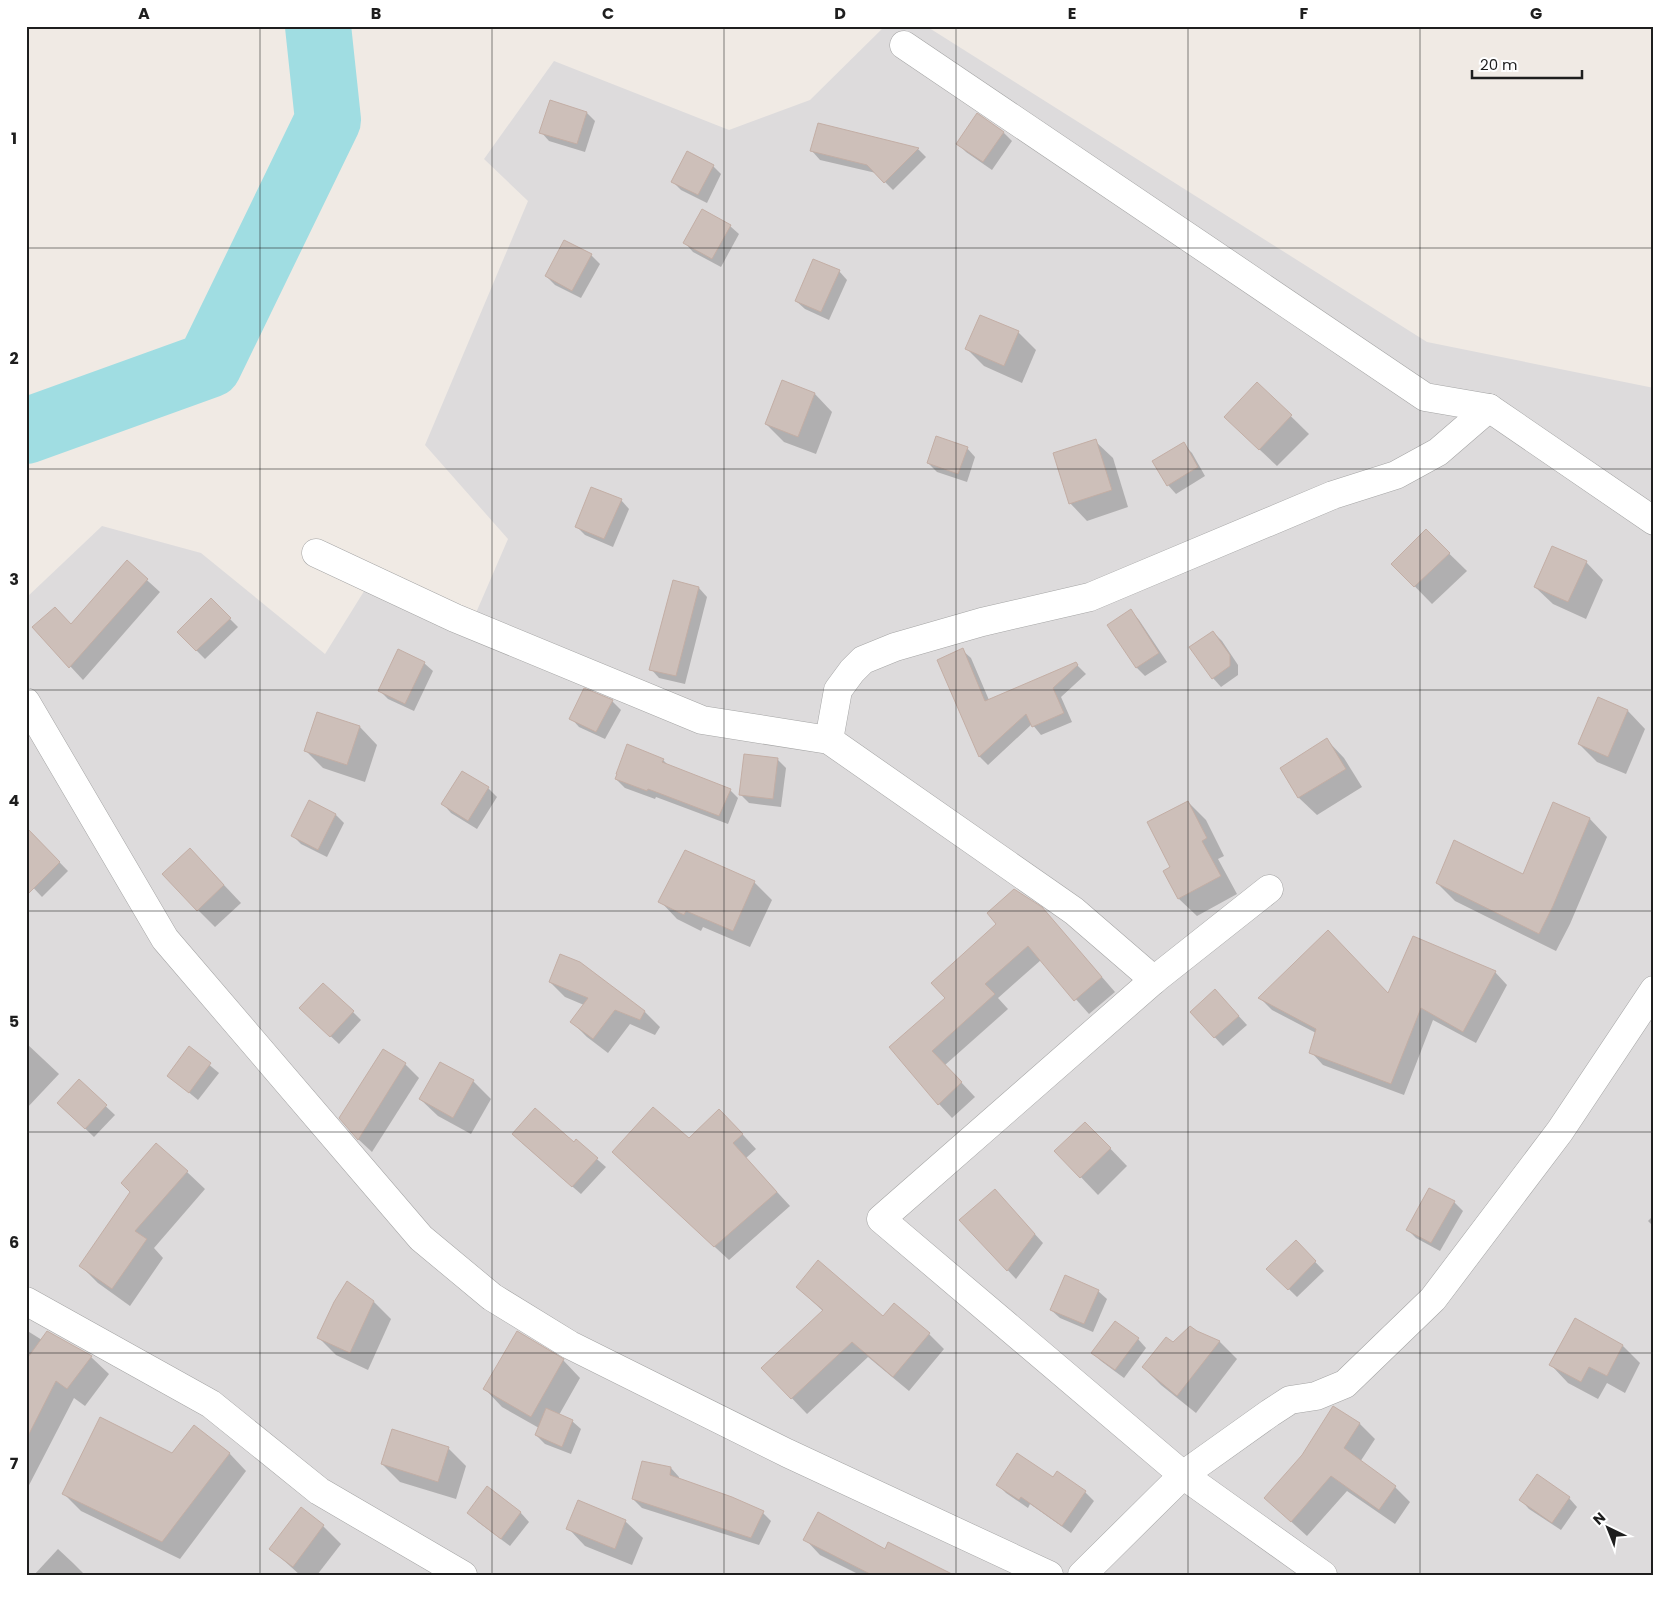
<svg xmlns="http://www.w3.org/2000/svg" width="1680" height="1601" font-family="Poppins,sans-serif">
<rect width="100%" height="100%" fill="#f0eae4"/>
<path fill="#dddbdc" d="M 885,26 L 926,26 L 1427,342 L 1654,388 L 1654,1575 L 26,1575 L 26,598 L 102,526 L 201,553 L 325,654 L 371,580 L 469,629 L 508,539 L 425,445 L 528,201 L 484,159 L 554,61 L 729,130 L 810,100 Z"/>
<g fill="#0003">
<path d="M 587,113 L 595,121 L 585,152 L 549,141 L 541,132 Z"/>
<path d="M 1004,133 L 1012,141 L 992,170 L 966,152 L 957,143 Z"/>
<path d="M 918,149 L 926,157 L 893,190 L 876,173 L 820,160 L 812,151 Z"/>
<path d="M 713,166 L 721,174 L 707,203 L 681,190 L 673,182 Z"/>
<path d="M 730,226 L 739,234 L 721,267 L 693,252 L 685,243 Z"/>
<path d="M 591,255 L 600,264 L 581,298 L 555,285 L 546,276 Z"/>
<path d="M 839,271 L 847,280 L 829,320 L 805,309 L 796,301 Z"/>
<path d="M 981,317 L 1018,332 L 1036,350 L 1022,383 L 984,366 L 967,349 Z"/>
<path d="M 782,382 L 815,394 L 832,412 L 816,454 L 784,442 L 766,424 Z"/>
<path d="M 1257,383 L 1309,434 L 1277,466 L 1243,434 Z"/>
<path d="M 1095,441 L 1113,458 L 1128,507 L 1087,521 L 1070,503 Z"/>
<path d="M 1183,444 L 1192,453 L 1205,476 L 1176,494 L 1168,485 Z"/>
<path d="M 967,448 L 975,457 L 967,482 L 937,472 L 928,463 Z"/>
<path d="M 621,500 L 629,509 L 613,547 L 585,535 L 576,526 Z"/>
<path d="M 1426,531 L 1467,571 L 1432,604 L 1393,564 Z"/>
<path d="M 127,562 L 160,592 L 83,680 L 34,627 L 72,625 Z"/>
<path d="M 1586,562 L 1603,580 L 1586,619 L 1553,604 L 1535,587 Z"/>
<path d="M 674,582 L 699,588 L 707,597 L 685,684 L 659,678 L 651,669 Z"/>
<path d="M 211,600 L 238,627 L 205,659 L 178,632 Z"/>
<path d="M 1131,611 L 1139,620 L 1167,662 L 1145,676 L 1137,668 Z"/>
<path d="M 1213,632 L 1222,641 L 1238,665 L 1238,675 L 1221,687 L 1213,678 Z"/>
<path d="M 962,650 L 971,658 L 989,700 L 1076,664 L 1086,674 L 1061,697 L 1072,722 L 1041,735 L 1032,724 L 988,765 L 980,757 L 939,660 Z"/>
<path d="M 424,663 L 433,671 L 414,711 L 388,699 L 379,690 Z"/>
<path d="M 584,690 L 612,701 L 621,710 L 605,739 L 579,727 L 571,718 Z"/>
<path d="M 1598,699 L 1628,711 L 1645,729 L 1626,774 L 1597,762 L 1579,744 Z"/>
<path d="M 318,714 L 360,727 L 377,745 L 365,782 L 323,768 L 305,750 Z"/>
<path d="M 1327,740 L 1344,758 L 1362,787 L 1317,815 L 1299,798 L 1281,769 Z"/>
<path d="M 777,759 L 786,768 L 781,807 L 749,803 L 740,794 Z"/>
<path d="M 663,760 L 669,766 L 730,790 L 738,798 L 728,824 L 656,797 L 655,799 L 625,788 L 616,779 Z"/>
<path d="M 462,773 L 488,788 L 497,797 L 477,829 L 451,813 L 443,804 Z"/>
<path d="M 310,801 L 336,815 L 344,823 L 327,857 L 301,844 L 293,836 Z"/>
<path d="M 1188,802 L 1206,820 L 1224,856 L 1218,859 L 1237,894 L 1197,916 L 1179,899 L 1165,872 L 1172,868 Z"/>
<path d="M 1554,804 L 1590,819 L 1607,837 L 1570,924 L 1556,951 L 1455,901 L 1437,883 L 1523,875 Z"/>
<path d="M 34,836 L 68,871 L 42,897 L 26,880 Z"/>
<path d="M 207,867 L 241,903 L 215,927 L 198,910 Z"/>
<path d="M 754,882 L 772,900 L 750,947 L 703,927 L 701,931 L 677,919 L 660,901 Z"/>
<path d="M 1055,923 L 1115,992 L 1089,1014 L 1041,960 L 998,998 L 1008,1009 L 945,1065 L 975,1097 L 952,1118 L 939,1104 L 890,1047 L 946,998 L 998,924 Z"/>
<path d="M 580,963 L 645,1012 L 660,1027 L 655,1035 L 630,1024 L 608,1053 L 587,1037 L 572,1022 L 584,1005 L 565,997 L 550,982 Z"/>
<path d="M 1495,972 L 1507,985 L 1476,1043 L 1433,1020 L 1404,1095 L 1323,1065 L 1311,1052 L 1316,1033 L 1272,1010 L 1260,998 L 1389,995 Z"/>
<path d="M 1223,999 L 1247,1025 L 1223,1046 L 1191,1012 Z"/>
<path d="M 353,1012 L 361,1020 L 339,1044 L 310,1017 Z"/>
<path d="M 26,1043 L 59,1074 L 26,1109 Z"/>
<path d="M 189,1048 L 219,1073 L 198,1100 L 169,1076 Z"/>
<path d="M 441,1063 L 474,1082 L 491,1099 L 471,1134 L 438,1116 L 420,1099 Z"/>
<path d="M 405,1064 L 419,1078 L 372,1152 L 358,1139 Z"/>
<path d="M 79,1081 L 115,1115 L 94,1137 L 67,1111 Z"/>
<path d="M 733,1124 L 756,1149 L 746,1158 L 790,1206 L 729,1260 L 627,1166 L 689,1139 Z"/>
<path d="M 576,1141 L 606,1167 L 581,1194 L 522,1143 L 574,1144 Z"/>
<path d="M 1103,1141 L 1127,1166 L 1098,1195 L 1056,1151 Z"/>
<path d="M 187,1172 L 205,1189 L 154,1248 L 163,1258 L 130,1306 L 98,1283 L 81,1266 Z"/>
<path d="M 1003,1199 L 1043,1243 L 1016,1279 L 961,1220 Z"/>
<path d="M 1454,1202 L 1463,1211 L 1440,1251 L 1416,1238 L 1408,1230 Z"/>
<path d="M 1654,1215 L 1654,1227 L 1648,1221 Z"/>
<path d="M 1296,1242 L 1324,1271 L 1297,1297 L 1268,1269 Z"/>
<path d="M 797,1287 L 929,1334 L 944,1349 L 909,1391 L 868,1357 L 807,1414 L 763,1368 L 823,1311 Z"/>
<path d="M 1098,1291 L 1107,1299 L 1093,1332 L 1060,1318 L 1051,1310 Z"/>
<path d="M 374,1302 L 391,1319 L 368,1370 L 336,1355 L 319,1338 Z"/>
<path d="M 1115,1323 L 1138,1339 L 1146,1348 L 1124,1378 L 1101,1361 L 1093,1353 Z"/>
<path d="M 26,1330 L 42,1340 L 91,1357 L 109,1374 L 85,1406 L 74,1398 L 26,1491 Z"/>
<path d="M 1196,1332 L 1220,1342 L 1237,1359 L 1196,1413 L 1161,1385 L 1143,1367 L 1173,1344 Z"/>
<path d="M 1623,1346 L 1640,1363 L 1625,1393 L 1607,1383 L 1598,1399 L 1568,1383 L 1551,1365 Z"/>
<path d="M 563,1360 L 580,1378 L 559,1415 L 572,1421 L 581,1429 L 571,1454 L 545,1444 L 536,1435 L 539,1428 L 502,1407 L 485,1389 Z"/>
<path d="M 1334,1407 L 1360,1424 L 1375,1439 L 1360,1462 L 1395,1487 L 1410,1502 L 1395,1524 L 1347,1491 L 1307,1536 L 1265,1498 L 1303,1455 Z"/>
<path d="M 194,1426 L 230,1454 L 246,1471 L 180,1559 L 81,1511 L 64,1494 L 172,1454 Z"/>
<path d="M 393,1431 L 449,1449 L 466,1466 L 456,1499 L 400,1482 L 382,1464 Z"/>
<path d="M 643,1462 L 671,1468 L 679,1477 L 679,1479 L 763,1513 L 771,1521 L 759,1545 L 642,1508 L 633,1499 Z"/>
<path d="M 1053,1478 L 1085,1492 L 1094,1501 L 1071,1533 L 1030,1504 L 1028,1508 L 1006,1493 L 998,1485 Z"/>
<path d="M 488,1488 L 521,1513 L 529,1522 L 510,1546 L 478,1522 L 469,1513 Z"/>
<path d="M 1569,1498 L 1577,1507 L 1561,1530 L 1529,1509 L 1521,1500 Z"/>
<path d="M 301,1509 L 323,1526 L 341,1544 L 317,1575 L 300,1575 L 271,1549 Z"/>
<path d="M 625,1521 L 643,1538 L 632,1565 L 585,1546 L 568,1528 Z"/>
<path d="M 805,1539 L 885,1551 L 947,1575 L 860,1575 L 820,1555 Z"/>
<path d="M 58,1549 L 73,1563 L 85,1575 L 34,1575 Z"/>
</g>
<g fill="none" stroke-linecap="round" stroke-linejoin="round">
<path stroke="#a0dde2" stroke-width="66" d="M 26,431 L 209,365 L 328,120 L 318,26"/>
</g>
<g fill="#cdbfb9" stroke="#c3aea5">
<path d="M 550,100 L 587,112 L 577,144 L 539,133 Z"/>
<path d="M 977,113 L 1004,132 L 983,162 L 956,144 Z"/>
<path d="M 818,123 L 919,148 L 884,183 L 867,165 L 810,151 Z"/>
<path d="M 687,151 L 714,165 L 698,195 L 671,182 Z"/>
<path d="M 702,209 L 731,225 L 712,259 L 683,243 Z"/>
<path d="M 564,240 L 592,254 L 572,291 L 545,276 Z"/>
<path d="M 813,259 L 840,270 L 821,312 L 795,301 Z"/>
<path d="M 980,315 L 1019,331 L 1004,366 L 965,349 Z"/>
<path d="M 782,380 L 815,393 L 798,437 L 765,424 Z"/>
<path d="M 1257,382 L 1292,415 L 1259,450 L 1224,417 Z"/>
<path d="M 936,436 L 968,447 L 958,474 L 927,463 Z"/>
<path d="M 1096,439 L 1112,490 L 1069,504 L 1053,453 Z"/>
<path d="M 1184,442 L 1198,467 L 1167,486 L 1152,461 Z"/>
<path d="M 591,487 L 622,499 L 604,539 L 575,527 Z"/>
<path d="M 1426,529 L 1450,553 L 1414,587 L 1391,564 Z"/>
<path d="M 1552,546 L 1587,561 L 1568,602 L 1534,587 Z"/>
<path d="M 127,560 L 148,579 L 69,668 L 32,627 L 55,607 L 71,624 Z"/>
<path d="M 673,580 L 699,587 L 676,676 L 649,670 Z"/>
<path d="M 211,598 L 231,618 L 196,651 L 177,632 Z"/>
<path d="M 1131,609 L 1159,653 L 1136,668 L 1107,625 Z"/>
<path d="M 1213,631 L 1230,655 L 1230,666 L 1212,679 L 1189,647 Z"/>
<path d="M 963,648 L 985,701 L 1076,662 L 1078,665 L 1053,688 L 1064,713 L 1032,727 L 1026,714 L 979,757 L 937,660 Z"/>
<path d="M 398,649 L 425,662 L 405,704 L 378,691 Z"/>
<path d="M 584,688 L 613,700 L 596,732 L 569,719 Z"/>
<path d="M 1598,697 L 1628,710 L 1608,757 L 1578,744 Z"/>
<path d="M 317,712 L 360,726 L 347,765 L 304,751 Z"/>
<path d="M 1327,738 L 1346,769 L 1298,798 L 1280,768 Z"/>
<path d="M 627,744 L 664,759 L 662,762 L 731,789 L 719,816 L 648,789 L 647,791 L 615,779 L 617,774 L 616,774 Z"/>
<path d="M 744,754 L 778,758 L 773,799 L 739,795 Z"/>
<path d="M 462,771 L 489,787 L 468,821 L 441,804 Z"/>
<path d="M 309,800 L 336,814 L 318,850 L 291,836 Z"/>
<path d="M 1188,801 L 1207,838 L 1202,841 L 1221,876 L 1178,899 L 1163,871 L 1170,867 L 1147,822 Z"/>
<path d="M 1553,802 L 1590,818 L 1553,906 L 1539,934 L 1436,883 L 1454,840 L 1523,874 Z"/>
<path d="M 26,827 L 60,862 L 26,896 Z"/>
<path d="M 190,848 L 224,885 L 197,911 L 162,874 Z"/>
<path d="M 685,850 L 755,881 L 733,931 L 686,911 L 684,915 L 658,902 Z"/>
<path d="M 1014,889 L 1042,907 L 1102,977 L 1074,1001 L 1028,946 L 985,984 L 995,994 L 932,1051 L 962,1082 L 938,1105 L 889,1047 L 945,998 L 931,983 L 996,924 L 987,913 Z"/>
<path d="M 1328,930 L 1388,993 L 1413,936 L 1496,971 L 1463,1032 L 1421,1008 L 1391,1084 L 1309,1053 L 1316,1029 L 1258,998 Z"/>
<path d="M 560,954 L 580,962 L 645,1011 L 640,1020 L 615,1010 L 593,1039 L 570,1022 L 588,998 L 549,982 Z"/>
<path d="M 323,983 L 354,1011 L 330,1037 L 299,1008 Z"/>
<path d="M 1215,989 L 1239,1016 L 1214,1038 L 1190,1012 Z"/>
<path d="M 189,1046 L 211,1063 L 189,1093 L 167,1076 Z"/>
<path d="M 383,1049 L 406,1063 L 358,1140 L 339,1118 Z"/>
<path d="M 440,1062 L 474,1080 L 453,1118 L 419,1099 Z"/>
<path d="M 79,1079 L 107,1105 L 85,1129 L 57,1103 Z"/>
<path d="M 653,1107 L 689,1138 L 719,1109 L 743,1134 L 733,1143 L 777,1192 L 714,1247 L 612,1152 Z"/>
<path d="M 535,1108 L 574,1142 L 576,1139 L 598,1158 L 572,1187 L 512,1134 Z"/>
<path d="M 1085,1122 L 1111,1148 L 1080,1178 L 1054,1151 Z"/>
<path d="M 156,1143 L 188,1171 L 135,1231 L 147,1239 L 112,1289 L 79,1266 L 130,1192 L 121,1183 Z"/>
<path d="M 1429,1188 L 1455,1201 L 1431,1243 L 1406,1230 Z"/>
<path d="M 995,1189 L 1035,1234 L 1007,1271 L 959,1220 Z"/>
<path d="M 1296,1240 L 1316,1261 L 1288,1290 L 1266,1269 Z"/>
<path d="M 818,1260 L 883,1316 L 894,1303 L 930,1333 L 893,1377 L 852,1342 L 791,1399 L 761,1368 L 823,1310 L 796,1287 Z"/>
<path d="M 1065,1275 L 1099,1290 L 1084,1324 L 1050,1310 Z"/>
<path d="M 347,1281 L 374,1301 L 350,1353 L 317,1338 L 334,1302 Z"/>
<path d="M 1575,1318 L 1623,1345 L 1607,1376 L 1589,1367 L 1581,1382 L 1549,1365 Z"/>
<path d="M 1115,1321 L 1139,1338 L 1115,1370 L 1091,1353 Z"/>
<path d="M 1190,1326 L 1197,1331 L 1220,1341 L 1177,1396 L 1142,1367 L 1166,1337 L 1173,1342 Z"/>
<path d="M 47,1331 L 92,1356 L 67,1389 L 56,1381 L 26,1440 L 26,1360 Z"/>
<path d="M 517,1331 L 564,1359 L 531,1417 L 483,1389 Z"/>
<path d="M 1333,1406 L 1360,1423 L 1344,1448 L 1396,1486 L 1379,1510 L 1331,1476 L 1291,1522 L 1264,1498 L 1302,1455 Z"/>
<path d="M 546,1408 L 573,1420 L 562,1447 L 535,1435 Z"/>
<path d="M 100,1417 L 172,1453 L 194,1425 L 230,1453 L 162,1542 L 62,1494 Z"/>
<path d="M 392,1429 L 449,1447 L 438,1482 L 381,1464 Z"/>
<path d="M 1017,1453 L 1053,1477 L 1057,1471 L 1086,1491 L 1062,1526 L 1021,1497 L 1019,1500 L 996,1485 Z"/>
<path d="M 642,1461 L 671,1467 L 670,1475 L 732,1497 L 764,1511 L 751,1538 L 632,1499 Z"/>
<path d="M 1537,1474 L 1570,1497 L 1552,1523 L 1519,1500 Z"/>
<path d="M 487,1486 L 521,1512 L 501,1539 L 467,1513 Z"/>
<path d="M 578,1500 L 626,1520 L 615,1549 L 566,1529 Z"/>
<path d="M 301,1507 L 324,1525 L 293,1567 L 269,1549 Z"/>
<path d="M 818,1512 L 885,1549 L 888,1542 L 954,1575 L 872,1575 L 803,1540 Z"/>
</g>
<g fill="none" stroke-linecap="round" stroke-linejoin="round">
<g stroke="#a5a5a5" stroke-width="29">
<g id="minor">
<path d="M 904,45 L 1425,397 L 1489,408 L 1654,521"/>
<path d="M 316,553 L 455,618 L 702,720 L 829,740 L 1074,911 L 1154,980"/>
<path d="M 26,702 L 165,939 L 421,1238 L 492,1297 L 570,1345 L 787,1453 L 1049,1575"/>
<path d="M 829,740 L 838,690 L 852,671 L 863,660 L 895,647 L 982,622 L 1090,597 L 1333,495 L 1396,475 L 1438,452 L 1489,408"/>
<path d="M 1269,889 L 1154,980 L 881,1219 L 1183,1475 L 1323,1575"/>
<path d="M 26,1301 L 211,1404 L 319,1491 L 463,1575"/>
<path d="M 1082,1575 L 1183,1475 L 1270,1413 L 1290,1400 L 1316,1396 L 1345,1384 L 1433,1299 L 1560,1131 L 1654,990"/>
</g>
</g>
<use href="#minor" stroke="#fff" stroke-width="28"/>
</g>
<path fill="none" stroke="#1e1e1e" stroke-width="1" stroke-opacity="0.55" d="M 260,26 L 260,1575M 492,26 L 492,1575M 724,26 L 724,1575M 956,26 L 956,1575M 1188,26 L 1188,1575M 1420,26 L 1420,1575M 26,248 L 1654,248M 26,469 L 1654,469M 26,690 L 1654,690M 26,911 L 1654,911M 26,1132 L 1654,1132M 26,1353 L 1654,1353"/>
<rect width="1680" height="1601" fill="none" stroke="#ffffff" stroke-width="55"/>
<g transform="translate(1608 1528) rotate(317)" stroke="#ffffff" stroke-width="4" paint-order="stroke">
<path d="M0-4L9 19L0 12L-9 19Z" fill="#1e1e1e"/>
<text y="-8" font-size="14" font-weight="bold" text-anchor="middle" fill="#1e1e1e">N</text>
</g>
<path d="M1472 70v8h110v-8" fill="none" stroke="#1e1e1e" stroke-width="2.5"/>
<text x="1480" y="70" font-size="15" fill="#1e1e1e" stroke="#ffffff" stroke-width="4" paint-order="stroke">20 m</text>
<rect x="28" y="28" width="1624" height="1546" fill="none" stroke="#1e1e1e" stroke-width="2"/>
<g font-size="16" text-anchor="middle" font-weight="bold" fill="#1e1e1e">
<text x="144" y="19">A</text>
<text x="376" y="19">B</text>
<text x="608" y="19">C</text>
<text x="840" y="19">D</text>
<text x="1072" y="19">E</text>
<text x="1304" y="19">F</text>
<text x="1536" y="19">G</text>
<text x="14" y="144">1</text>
<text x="14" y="364">2</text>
<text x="14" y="585">3</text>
<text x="14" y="806">4</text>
<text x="14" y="1027">5</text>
<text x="14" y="1248">6</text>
<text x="14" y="1469">7</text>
</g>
</svg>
